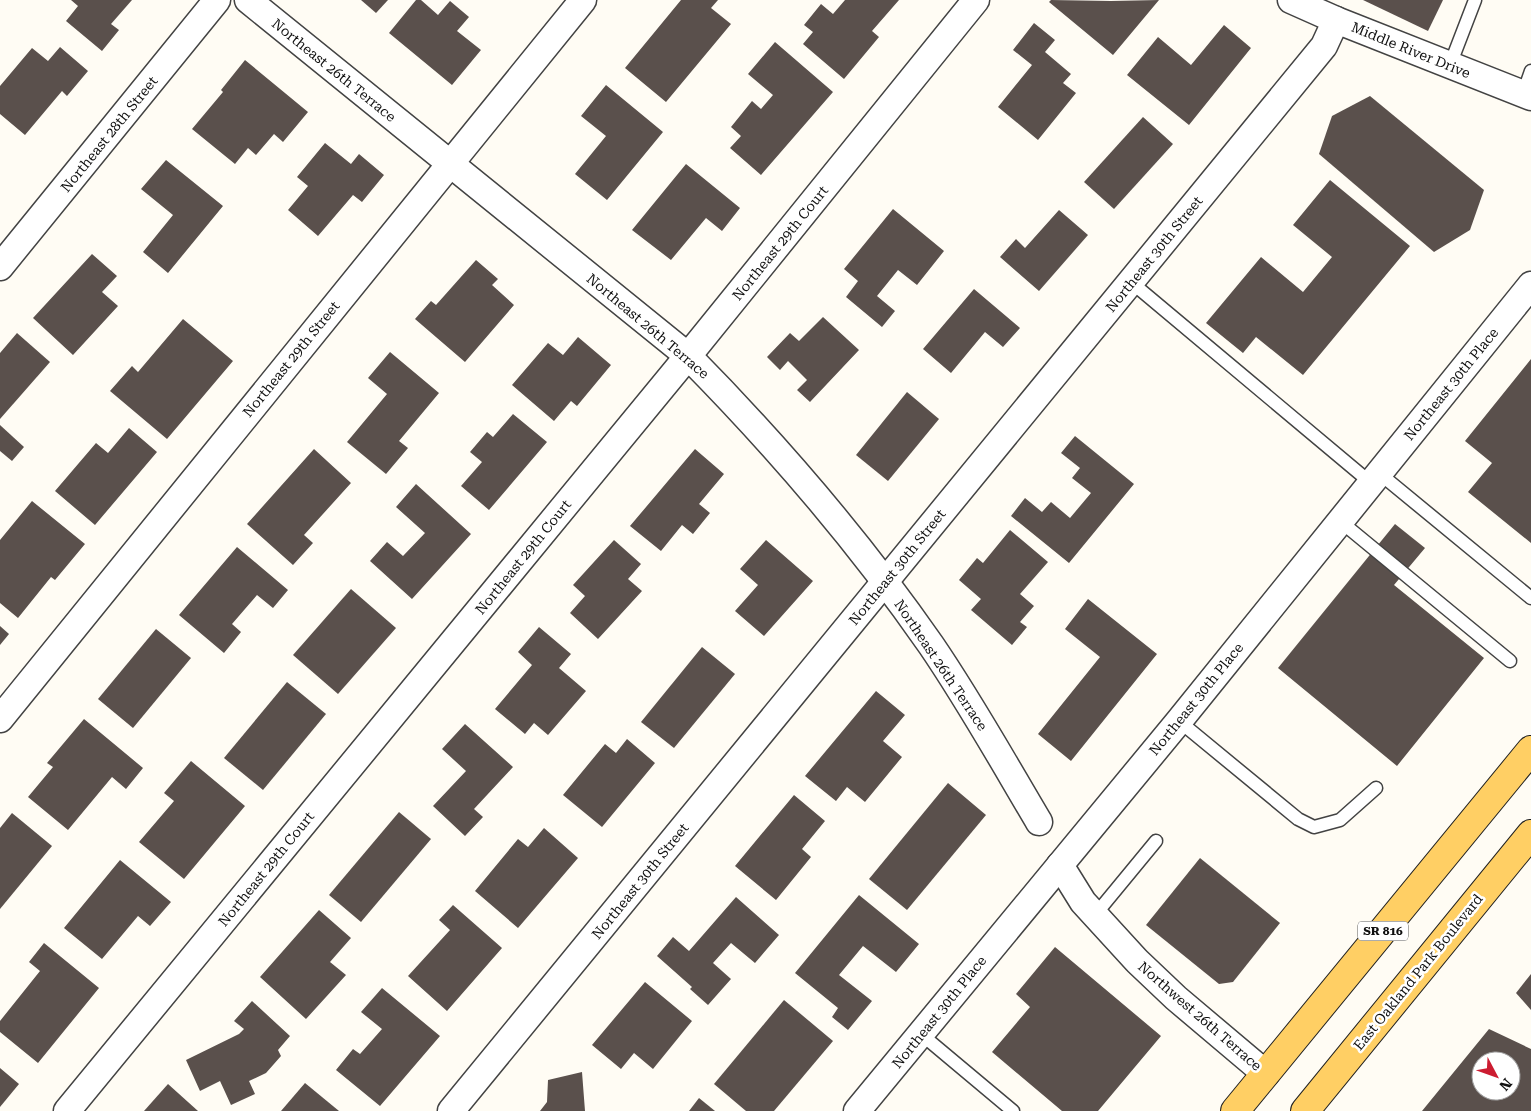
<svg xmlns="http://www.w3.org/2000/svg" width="1531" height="1111" font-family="'Roboto Serif',serif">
<rect width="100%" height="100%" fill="#fffcf4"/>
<g fill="#5a504c" fill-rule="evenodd">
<path d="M 71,0 L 132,0 L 111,24 L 119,30 L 102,51 L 66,21 L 78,6 Z"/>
<path d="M 361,0 L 388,0 L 376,13 Z"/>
<path d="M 416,0 L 421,0 L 438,15 L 450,1 L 469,17 L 457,31 L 481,50 L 452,85 L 389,33 Z"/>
<path d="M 681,0 L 718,0 L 711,8 L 731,24 L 666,102 L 625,68 Z"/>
<path d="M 845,0 L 899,0 L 872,31 L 879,37 L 844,79 L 803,44 L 813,32 L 804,25 L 821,4 L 833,14 Z"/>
<path d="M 1051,0 L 1111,1 L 1159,0 L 1113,55 L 1049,2 Z"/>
<path d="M 1363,0 L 1443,0 L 1428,31 Z"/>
<path d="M 1034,23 L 1055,40 L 1045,52 L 1071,74 L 1063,83 L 1076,93 L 1038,140 L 998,107 L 1032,65 L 1013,50 Z"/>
<path d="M 1224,25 L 1251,48 L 1189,125 L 1127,75 L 1158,37 L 1191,65 Z"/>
<path d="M 775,42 L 833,92 L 761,175 L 730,148 L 741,136 L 731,127 L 752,101 L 761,109 L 773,95 L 748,74 Z"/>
<path d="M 60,47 L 88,71 L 67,96 L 62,91 L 25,135 L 0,114 L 0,86 L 32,48 L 48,61 Z"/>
<path d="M 245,60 L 308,112 L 283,142 L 274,134 L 256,155 L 248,148 L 235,164 L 192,129 L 223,92 L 221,90 Z"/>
<path d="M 606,85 L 663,132 L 607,200 L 575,174 L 606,136 L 581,116 Z"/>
<path d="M 1370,96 L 1484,190 L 1470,230 L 1434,252 L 1319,154 L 1332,116 Z"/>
<path d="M 1143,117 L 1173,144 L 1114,209 L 1084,182 Z"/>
<path d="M 325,143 L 351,164 L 359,154 L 384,175 L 362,202 L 353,195 L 318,236 L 288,210 L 308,186 L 297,177 Z"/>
<path d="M 166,160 L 223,206 L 168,273 L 143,252 L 173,215 L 141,189 Z"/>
<path d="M 686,164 L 740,208 L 722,231 L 706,218 L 671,260 L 632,230 Z"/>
<path d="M 1330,180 L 1410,246 L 1303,375 L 1256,337 L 1243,353 L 1206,323 L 1261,257 L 1303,292 L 1332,257 L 1293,225 Z"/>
<path d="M 893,209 L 944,251 L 917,285 L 898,270 L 877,296 L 895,311 L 882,327 L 846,297 L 858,281 L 844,269 Z"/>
<path d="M 1059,210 L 1088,235 L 1039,291 L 1000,257 L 1016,239 L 1025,248 Z"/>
<path d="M 92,254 L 117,276 L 102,292 L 118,306 L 73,355 L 33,318 Z"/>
<path d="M 476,260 L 498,279 L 492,285 L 514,305 L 465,362 L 415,319 L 431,301 L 436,305 Z"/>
<path d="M 974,289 L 1020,328 L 1003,347 L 985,332 L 951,373 L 923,349 Z"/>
<path d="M 823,317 L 859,350 L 810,402 L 797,390 L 807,380 L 788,361 L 780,370 L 767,357 L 790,333 L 799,341 Z"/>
<path d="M 183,319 L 233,361 L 167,439 L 110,391 L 132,366 L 138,372 Z"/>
<path d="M 17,333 L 50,362 L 0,419 L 0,353 Z"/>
<path d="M 578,337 L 611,365 L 577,406 L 571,401 L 554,421 L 512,385 L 548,343 L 563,355 Z"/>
<path d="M 390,352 L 439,393 L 399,441 L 408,448 L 386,474 L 347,442 L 387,394 L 368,378 Z"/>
<path d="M 1531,359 L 1531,543 L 1468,492 L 1492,463 L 1465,441 Z"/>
<path d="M 907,392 L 939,419 L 888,481 L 856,455 Z"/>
<path d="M 513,414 L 547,442 L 489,510 L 461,486 L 482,462 L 470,452 L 487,432 L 493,437 Z"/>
<path d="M 0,425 L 24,447 L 12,461 L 0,451 Z"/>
<path d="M 129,428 L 157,452 L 95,525 L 55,491 L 96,443 L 108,453 Z"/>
<path d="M 1075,436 L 1134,484 L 1069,563 L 1011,516 L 1025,498 L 1042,512 L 1051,502 L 1070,518 L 1091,493 L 1072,478 L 1080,468 L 1061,453 Z"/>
<path d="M 314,449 L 351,483 L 304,535 L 313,543 L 293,565 L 247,524 Z"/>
<path d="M 695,449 L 724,474 L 699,504 L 710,513 L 693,534 L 682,525 L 661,551 L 630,526 Z"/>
<path d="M 416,484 L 471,534 L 412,599 L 370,561 L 387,542 L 403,556 L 425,533 L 396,507 Z"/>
<path d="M 32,501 L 85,544 L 55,580 L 51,577 L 18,618 L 0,603 L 0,540 Z"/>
<path d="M 1395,524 L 1425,548 L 1394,585 L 1484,658 L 1397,766 L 1278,668 Z"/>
<path d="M 1010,530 L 1048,562 L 1020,594 L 1034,606 L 1020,622 L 1027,627 L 1012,645 L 971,610 L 981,599 L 959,580 L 977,558 L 983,563 Z"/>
<path d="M 614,540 L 641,564 L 628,579 L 642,591 L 598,639 L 570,613 L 585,596 L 573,585 Z"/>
<path d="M 766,540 L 813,581 L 764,636 L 735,611 L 758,585 L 740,569 Z"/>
<path d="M 237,547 L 288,590 L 273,608 L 257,595 L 232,624 L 241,632 L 224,653 L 179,615 Z"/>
<path d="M 351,589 L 396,628 L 338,694 L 293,655 Z"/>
<path d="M 1088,599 L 1157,654 L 1071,761 L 1038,734 L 1100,657 L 1065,629 Z"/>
<path d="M 0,626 L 9,634 L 0,645 Z"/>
<path d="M 539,627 L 571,654 L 559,668 L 586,691 L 548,735 L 534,723 L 525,734 L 495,709 L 532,665 L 518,652 Z"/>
<path d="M 156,629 L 191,658 L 133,728 L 98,699 Z"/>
<path d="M 702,647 L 735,674 L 674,748 L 641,722 Z"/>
<path d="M 287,682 L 326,714 L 263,790 L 224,758 Z"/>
<path d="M 876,691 L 905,715 L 883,741 L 902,757 L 865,802 L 847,787 L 836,801 L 805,776 Z"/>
<path d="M 84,719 L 143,768 L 126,789 L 112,777 L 68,830 L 28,797 L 53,767 L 47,763 Z"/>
<path d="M 465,724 L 513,767 L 474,809 L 483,817 L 465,836 L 433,806 L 466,771 L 442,749 Z"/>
<path d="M 627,739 L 655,763 L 602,827 L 563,795 L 605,744 L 616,753 Z"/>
<path d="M 191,761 L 245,806 L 184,879 L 139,842 L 174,801 L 164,793 Z"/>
<path d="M 948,783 L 986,815 L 907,910 L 869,879 Z"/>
<path d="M 794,795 L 825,821 L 802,849 L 811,857 L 776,900 L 735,866 Z"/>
<path d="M 399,812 L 431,839 L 361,922 L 329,895 Z"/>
<path d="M 12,813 L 52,846 L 0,909 L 0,828 Z"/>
<path d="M 544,828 L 578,858 L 518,928 L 475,891 L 518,839 L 528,847 Z"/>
<path d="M 1200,858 L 1280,923 L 1233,982 L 1219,984 L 1146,925 Z"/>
<path d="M 120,860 L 171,902 L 150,926 L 138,916 L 102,959 L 64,928 Z"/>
<path d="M 859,895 L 919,944 L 896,972 L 863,946 L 839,975 L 872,1001 L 848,1030 L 832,1017 L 838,1008 L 795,973 Z"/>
<path d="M 736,897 L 779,935 L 755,963 L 731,943 L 713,963 L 731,979 L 708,1005 L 690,989 L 692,987 L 657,956 L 673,937 L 689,951 Z"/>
<path d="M 453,905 L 502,948 L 447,1011 L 408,976 L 450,930 L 439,920 Z"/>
<path d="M 319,910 L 351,938 L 330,962 L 346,975 L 306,1019 L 260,977 Z"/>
<path d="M 44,943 L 99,988 L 38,1063 L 0,1032 L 0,1021 L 40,971 L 29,962 Z"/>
<path d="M 1055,947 L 1161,1036 L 1098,1111 L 1062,1111 L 992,1052 L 1030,1007 L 1016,994 Z"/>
<path d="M 1531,974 L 1531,1010 L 1516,993 Z"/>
<path d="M 645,982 L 692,1021 L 653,1069 L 634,1053 L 621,1069 L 592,1045 Z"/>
<path d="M 382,988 L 440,1036 L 380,1106 L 336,1070 L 353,1049 L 360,1054 L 382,1029 L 361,1012 Z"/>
<path d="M 784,1000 L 833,1041 L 774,1111 L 746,1111 L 714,1084 Z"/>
<path d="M 252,1001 L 290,1036 L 278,1050 L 281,1056 L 266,1073 L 249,1081 L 255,1094 L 231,1105 L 220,1081 L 200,1091 L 186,1060 L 239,1034 L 244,1029 L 234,1021 Z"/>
<path d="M 1489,1029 L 1531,1049 L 1531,1111 L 1422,1111 ZM 1481,1061 L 1511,1061 L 1511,1091 L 1481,1091 Z"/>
<path d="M 0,1068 L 19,1084 L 0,1107 Z"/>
<path d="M 582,1072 L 585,1111 L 540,1111 L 547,1102 L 548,1080 Z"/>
<path d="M 305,1083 L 339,1111 L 281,1111 Z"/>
<path d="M 168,1084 L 198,1111 L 144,1111 Z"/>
<path d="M 699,1098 L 715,1111 L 689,1111 Z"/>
</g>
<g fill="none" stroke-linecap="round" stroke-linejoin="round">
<g stroke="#434343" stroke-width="15">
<g id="service">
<path d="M 1450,65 L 1475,0"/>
<path d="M 1523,94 L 1531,71"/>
<path d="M 1131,282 L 1371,483"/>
<path d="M 1379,473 L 1531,598"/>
<path d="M 1340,521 L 1510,661"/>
<path d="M 1179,721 L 1298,819 L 1314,827 L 1340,820 L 1376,788"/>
<path d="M 1095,915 L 1156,841"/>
<path d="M 921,1034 L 1013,1111"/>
</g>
</g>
<g stroke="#434343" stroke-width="29">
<g id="minor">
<path d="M 248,0 L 688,356 C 776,445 860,543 931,645 C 970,702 1004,763 1039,822"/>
<path d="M 1291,0 L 1336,20 L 1531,97"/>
<path d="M 0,267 L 217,0"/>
<path d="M 0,719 L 583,0"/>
<path d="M 1060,865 L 1083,902 L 1137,961 L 1176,998 L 1266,1074"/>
<path d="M 67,1111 L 688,356 L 976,0"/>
<path d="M 451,1111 L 1324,46 L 1336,20"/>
<path d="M 857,1111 L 1179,721 L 1531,285"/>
</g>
</g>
<g stroke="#212121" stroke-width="30">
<g id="primary">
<path d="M 1235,1111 L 1531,750"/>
<path d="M 1305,1111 L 1531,834"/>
</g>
</g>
<use href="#service" stroke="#fff" stroke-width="12"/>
<use href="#minor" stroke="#fff" stroke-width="26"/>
<use href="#primary" stroke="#ffcf64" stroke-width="28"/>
</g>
<g text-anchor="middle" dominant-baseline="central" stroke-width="5" stroke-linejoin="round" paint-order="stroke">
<rect fill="#fff" stroke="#585858" stroke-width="1" x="1358" y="921.5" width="50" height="19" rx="4"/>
<g font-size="12" font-weight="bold" fill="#101010">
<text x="1383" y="931">SR 816</text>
</g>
<g font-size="14" fill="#101010" stroke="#fff">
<text transform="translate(1411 50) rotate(22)">Middle River Drive</text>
<text transform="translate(334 70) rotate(39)">Northeast 26th Terrace</text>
<text transform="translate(109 134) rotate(-51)">Northeast 28th Street</text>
<text transform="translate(780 243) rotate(-51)">Northeast 29th Court</text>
<text transform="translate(1154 254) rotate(-51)">Northeast 30th Street</text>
<text transform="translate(648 326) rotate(40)">Northeast 26th Terrace</text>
<text transform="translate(291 359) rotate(-51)">Northeast 29th Street</text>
<text transform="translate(1451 384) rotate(-51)">Northeast 30th Place</text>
<text transform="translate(523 557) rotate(-51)">Northeast 29th Court</text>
<text transform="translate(897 567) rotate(-51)">Northeast 30th Street</text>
<text transform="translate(941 665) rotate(56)">Northeast 26th Terrace</text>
<text transform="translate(1196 699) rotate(-51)">Northeast 30th Place</text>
<text transform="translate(266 869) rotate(-51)">Northeast 29th Court</text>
<text transform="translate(640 881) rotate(-51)">Northeast 30th Street</text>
<text transform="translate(1418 972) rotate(-51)">East Oakland Park Boulevard</text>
<text transform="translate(939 1012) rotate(-51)">Northeast 30th Place</text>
<text transform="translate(1200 1016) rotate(41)">Northwest 26th Terrace</text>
</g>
</g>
<g transform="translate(1496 1076) rotate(131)"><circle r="24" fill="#ffffff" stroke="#9f9f9f"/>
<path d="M0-4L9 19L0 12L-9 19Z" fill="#cc1c31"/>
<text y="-8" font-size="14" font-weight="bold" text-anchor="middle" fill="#101010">N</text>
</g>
</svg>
